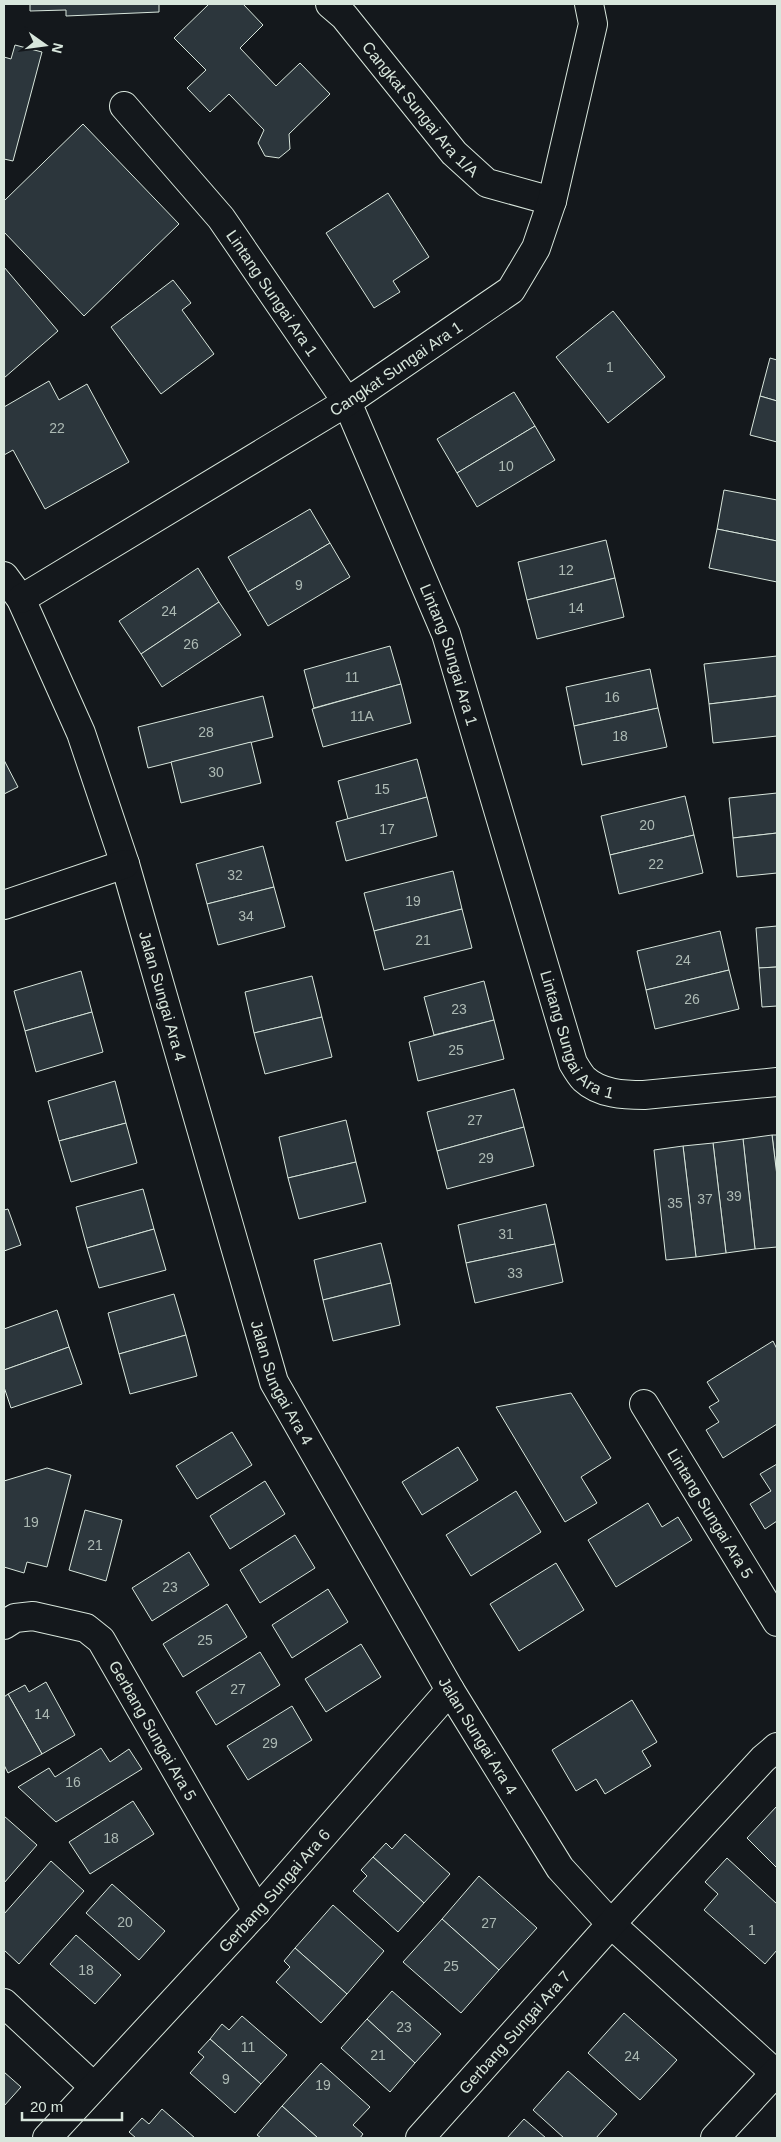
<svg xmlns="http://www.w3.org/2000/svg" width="781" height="2142" font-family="Helvetica,sans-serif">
<rect width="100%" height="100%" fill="#14181c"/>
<g fill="#2c363c" stroke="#d8e6dc">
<path d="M 30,4 L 159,4 L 159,12 L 66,16 L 66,10 L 30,11 Z"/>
<path d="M 209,4 L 243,4 L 263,25 L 240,48 L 276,86 L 300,63 L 330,94 L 289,134 L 290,149 L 279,158 L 265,156 L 258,143 L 264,130 L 229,94 L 210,112 L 187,88 L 206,70 L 174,38 Z"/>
<path d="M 15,45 L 42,52 L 13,161 L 4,159 L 4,57 L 11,59 Z"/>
<path d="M 83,124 L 179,224 L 84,316 L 4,232 L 4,201 Z"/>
<path d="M 388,193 L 429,257 L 393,281 L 400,292 L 374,308 L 326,233 Z"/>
<path d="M 4,267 L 58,331 L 4,378 Z"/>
<path d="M 173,280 L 191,303 L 182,310 L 214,354 L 161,394 L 111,327 Z"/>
<path d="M 613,311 L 665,377 L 608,423 L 556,357 Z"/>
<path d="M 770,358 L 777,360 L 777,401 L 760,396 Z"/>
<path d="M 49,381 L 59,400 L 87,384 L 129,462 L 45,509 L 13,450 L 4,455 L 4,407 Z"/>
<path d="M 514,392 L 535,426 L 457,473 L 437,439 Z"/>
<path d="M 760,396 L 777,401 L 777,442 L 750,435 Z"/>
<path d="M 535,426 L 555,460 L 477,507 L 457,473 Z"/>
<path d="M 724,490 L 777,500 L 777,541 L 717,529 Z"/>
<path d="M 310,509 L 330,543 L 248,592 L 228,557 Z"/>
<path d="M 717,529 L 777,541 L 777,582 L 709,568 Z"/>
<path d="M 606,540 L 615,578 L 527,600 L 518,562 Z"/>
<path d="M 330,543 L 350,577 L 268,626 L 248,592 Z"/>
<path d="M 198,568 L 219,602 L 141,654 L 119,621 Z"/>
<path d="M 615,578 L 624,617 L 537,639 L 527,600 Z"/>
<path d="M 219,602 L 241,635 L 162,687 L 141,654 Z"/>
<path d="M 390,646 L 401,684 L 314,708 L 304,670 Z"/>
<path d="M 777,656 L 777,696 L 709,704 L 704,664 Z"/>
<path d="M 650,669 L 658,708 L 574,726 L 566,687 Z"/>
<path d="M 401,684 L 411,723 L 323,747 L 312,709 Z"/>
<path d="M 263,696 L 273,737 L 148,768 L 138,727 Z"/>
<path d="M 777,696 L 777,736 L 713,743 L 709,704 Z"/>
<path d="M 658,708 L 667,747 L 582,765 L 574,726 Z"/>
<path d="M 251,742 L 261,783 L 181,803 L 171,762 Z"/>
<path d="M 417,759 L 427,797 L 348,819 L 338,781 Z"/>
<path d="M 4,760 L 18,787 L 4,794 Z"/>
<path d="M 777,793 L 777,833 L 733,838 L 729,798 Z"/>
<path d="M 685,796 L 694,835 L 610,855 L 601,816 Z"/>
<path d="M 427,797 L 437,836 L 346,861 L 336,822 Z"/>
<path d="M 777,833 L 777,873 L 737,877 L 733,838 Z"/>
<path d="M 694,835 L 703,873 L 619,894 L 610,855 Z"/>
<path d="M 263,846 L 274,887 L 207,904 L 196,864 Z"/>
<path d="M 453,871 L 462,909 L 374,931 L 364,893 Z"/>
<path d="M 274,887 L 285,927 L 218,945 L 207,904 Z"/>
<path d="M 462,909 L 472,948 L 384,970 L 374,931 Z"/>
<path d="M 777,926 L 777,967 L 759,968 L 756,928 Z"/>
<path d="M 720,931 L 729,970 L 646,990 L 637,951 Z"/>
<path d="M 777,967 L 777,1006 L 762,1007 L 759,968 Z"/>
<path d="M 729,970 L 739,1009 L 655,1029 L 646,990 Z"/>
<path d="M 81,971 L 92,1012 L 25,1031 L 14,991 Z"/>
<path d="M 312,976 L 322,1017 L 254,1033 L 245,992 Z"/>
<path d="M 484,981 L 494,1020 L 434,1035 L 424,997 Z"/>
<path d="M 92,1012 L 103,1052 L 36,1072 L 25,1031 Z"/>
<path d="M 322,1017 L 332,1057 L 265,1074 L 254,1033 Z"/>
<path d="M 494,1020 L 504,1059 L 418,1081 L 409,1042 Z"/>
<path d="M 115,1081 L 126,1123 L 59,1141 L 48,1101 Z"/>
<path d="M 514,1089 L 524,1127 L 437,1151 L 427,1112 Z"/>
<path d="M 346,1120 L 356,1162 L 288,1178 L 279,1137 Z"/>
<path d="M 126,1123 L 137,1163 L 71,1182 L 59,1141 Z"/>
<path d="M 524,1127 L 534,1166 L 447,1189 L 437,1151 Z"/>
<path d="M 772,1135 L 777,1135 L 777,1176 Z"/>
<path d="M 772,1135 L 777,1176 L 777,1247 L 755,1249 L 743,1139 Z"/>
<path d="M 743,1139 L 755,1249 L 726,1253 L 713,1143 Z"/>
<path d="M 713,1143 L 726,1253 L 696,1257 L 683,1146 Z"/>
<path d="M 683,1146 L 696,1257 L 666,1260 L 654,1150 Z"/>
<path d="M 356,1162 L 366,1202 L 299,1219 L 288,1178 Z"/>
<path d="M 143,1189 L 154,1229 L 87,1248 L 76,1207 Z"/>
<path d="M 546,1204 L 555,1244 L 466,1263 L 458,1225 Z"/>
<path d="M 8,1209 L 21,1245 L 4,1251 L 4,1210 Z"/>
<path d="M 154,1229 L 166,1270 L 99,1288 L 87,1248 Z"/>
<path d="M 381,1243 L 391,1283 L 323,1300 L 314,1260 Z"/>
<path d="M 555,1244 L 563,1282 L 475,1303 L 466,1263 Z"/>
<path d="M 391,1283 L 400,1325 L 333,1341 L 323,1300 Z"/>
<path d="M 174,1294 L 186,1335 L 119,1354 L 108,1313 Z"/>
<path d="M 57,1310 L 69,1347 L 4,1370 L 4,1329 Z"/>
<path d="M 186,1335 L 197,1376 L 130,1394 L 119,1354 Z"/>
<path d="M 773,1341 L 777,1349 L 777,1424 L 723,1458 L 706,1430 L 719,1422 L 709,1407 L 719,1401 L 707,1382 Z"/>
<path d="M 69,1347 L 82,1384 L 11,1408 L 4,1387 L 4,1370 Z"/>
<path d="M 571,1393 L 611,1458 L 581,1477 L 597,1503 L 565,1522 L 496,1407 Z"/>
<path d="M 232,1432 L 252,1465 L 197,1499 L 176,1466 Z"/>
<path d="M 458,1447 L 478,1480 L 422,1515 L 402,1482 Z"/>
<path d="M 777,1464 L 777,1521 L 765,1529 L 750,1504 L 771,1491 L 760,1474 Z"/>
<path d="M 47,1468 L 71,1475 L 47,1567 L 27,1562 L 24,1573 L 4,1567 L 4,1481 Z"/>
<path d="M 265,1481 L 285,1514 L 230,1549 L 210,1516 Z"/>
<path d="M 516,1491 L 541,1532 L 471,1576 L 446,1535 Z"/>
<path d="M 648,1503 L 662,1527 L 678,1517 L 692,1540 L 616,1587 L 588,1540 Z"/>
<path d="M 85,1510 L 122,1520 L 106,1581 L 69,1570 Z"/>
<path d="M 295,1535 L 315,1568 L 260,1603 L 240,1570 Z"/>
<path d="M 189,1552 L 209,1585 L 152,1621 L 132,1588 Z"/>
<path d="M 556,1563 L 584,1610 L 519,1651 L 490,1604 Z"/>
<path d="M 328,1589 L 348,1622 L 292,1658 L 272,1625 Z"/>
<path d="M 227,1604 L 247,1637 L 183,1677 L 163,1644 Z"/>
<path d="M 361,1644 L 381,1677 L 326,1712 L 305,1679 Z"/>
<path d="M 260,1652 L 280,1685 L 216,1725 L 196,1692 Z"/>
<path d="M 46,1682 L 75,1735 L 42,1754 L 8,1694 L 25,1685 L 29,1692 Z"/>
<path d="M 8,1694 L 42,1754 L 8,1773 L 4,1765 L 4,1697 Z"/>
<path d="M 632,1700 L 657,1742 L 642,1751 L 651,1766 L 605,1794 L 596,1779 L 576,1791 L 552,1750 Z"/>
<path d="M 292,1706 L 312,1740 L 248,1780 L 227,1746 Z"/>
<path d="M 101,1748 L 110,1762 L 129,1749 L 142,1769 L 56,1822 L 18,1787 L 49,1768 L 55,1777 Z"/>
<path d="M 133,1801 L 154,1834 L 90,1874 L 69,1842 Z"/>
<path d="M 777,1806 L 777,1868 L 747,1838 Z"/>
<path d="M 4,1816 L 37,1845 L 4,1883 Z"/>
<path d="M 405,1834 L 450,1874 L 424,1903 L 373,1857 L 386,1843 L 392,1849 Z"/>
<path d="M 373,1857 L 424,1903 L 398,1932 L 353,1891 L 367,1876 L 361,1870 Z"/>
<path d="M 727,1858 L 777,1904 L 777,1950 L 765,1964 L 704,1910 L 718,1894 L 705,1882 Z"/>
<path d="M 51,1861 L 84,1891 L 19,1964 L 4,1950 L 4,1914 Z"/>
<path d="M 479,1876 L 537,1928 L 499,1970 L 442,1919 Z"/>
<path d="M 112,1884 L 165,1931 L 139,1960 L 86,1913 Z"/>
<path d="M 333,1905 L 384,1951 L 347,1994 L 295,1948 Z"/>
<path d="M 442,1919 L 499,1970 L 461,2013 L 403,1962 Z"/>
<path d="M 76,1935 L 121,1975 L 95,2004 L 50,1964 Z"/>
<path d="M 295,1948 L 347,1994 L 321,2023 L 276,1982 L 290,1967 L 284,1961 Z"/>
<path d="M 392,1991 L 441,2034 L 415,2063 L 367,2019 Z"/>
<path d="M 624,2013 L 677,2060 L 640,2100 L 588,2053 Z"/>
<path d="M 242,2016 L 287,2055 L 261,2084 L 210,2039 L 222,2024 L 229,2030 Z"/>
<path d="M 367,2019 L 415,2063 L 390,2092 L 341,2048 Z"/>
<path d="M 210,2039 L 261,2084 L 235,2113 L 190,2073 L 204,2057 L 198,2052 Z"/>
<path d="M 321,2063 L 370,2107 L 353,2125 L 363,2134 L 360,2138 L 318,2138 L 282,2106 Z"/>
<path d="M 568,2071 L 617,2114 L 596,2138 L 564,2138 L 533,2110 Z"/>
<path d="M 4,2072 L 21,2087 L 4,2106 Z"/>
<path d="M 282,2106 L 318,2138 L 261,2138 L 257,2135 Z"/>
<path d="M 162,2109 L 195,2138 L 136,2138 L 129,2132 L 142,2118 L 149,2124 Z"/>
<path d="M 524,2119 L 546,2138 L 507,2138 Z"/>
</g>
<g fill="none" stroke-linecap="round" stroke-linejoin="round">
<g stroke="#d8e6dc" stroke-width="30">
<g id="minor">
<path id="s1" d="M 330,4 L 344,16 L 454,153 L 487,183 L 552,201"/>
<path id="s2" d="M 124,106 L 221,218 L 347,402 L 446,634 L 573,1063 C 576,1068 580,1075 584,1079 C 600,1094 624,1095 644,1095 L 777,1082"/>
<path id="s3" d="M 4,576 L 21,599 L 81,733 L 125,864 L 274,1382 L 450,1690 L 560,1868 L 611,1924 L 775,2073"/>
<path id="s4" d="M 21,599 L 347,402 L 511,290 L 536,248 L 552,201 L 593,24 L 589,4"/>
<path d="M 4,905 L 125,864"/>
<path id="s5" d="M 644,1404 L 777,1622"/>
<path id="s6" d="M 4,1625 L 15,1618 L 33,1616 L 86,1628 L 101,1640 L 257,1911"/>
<path d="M 4,2003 L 94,2087"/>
<path id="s7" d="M 47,2138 L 257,1911 L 450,1690"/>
<path id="s8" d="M 420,2138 L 611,1924 L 763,1759 L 777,1747"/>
<path d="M 715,2138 L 777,2071"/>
</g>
</g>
<use href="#minor" stroke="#14181c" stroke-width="28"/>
</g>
<g text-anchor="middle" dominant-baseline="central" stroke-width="4" stroke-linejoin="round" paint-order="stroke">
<g font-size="14" fill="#adbab4">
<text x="610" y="367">1</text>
<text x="57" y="428">22</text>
<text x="506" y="466">10</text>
<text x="566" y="570">12</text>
<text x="299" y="585">9</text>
<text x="576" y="608">14</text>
<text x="169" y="611">24</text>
<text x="191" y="644">26</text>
<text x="352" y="677">11</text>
<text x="612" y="697">16</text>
<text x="362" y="716">11A</text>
<text x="206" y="732">28</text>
<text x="620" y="736">18</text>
<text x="216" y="772">30</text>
<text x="382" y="789">15</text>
<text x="647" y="825">20</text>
<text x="387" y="829">17</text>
<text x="656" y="864">22</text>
<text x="235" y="875">32</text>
<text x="413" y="901">19</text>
<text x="246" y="916">34</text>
<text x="423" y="940">21</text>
<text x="683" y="960">24</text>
<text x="692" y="999">26</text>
<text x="459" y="1009">23</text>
<text x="456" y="1050">25</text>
<text x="475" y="1120">27</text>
<text x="486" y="1158">29</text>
<text x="734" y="1196">39</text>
<text x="705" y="1199">37</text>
<text x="675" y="1203">35</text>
<text x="506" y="1234">31</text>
<text x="515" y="1273">33</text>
<text x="31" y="1522">19</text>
<text x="95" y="1545">21</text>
<text x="170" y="1587">23</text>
<text x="205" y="1640">25</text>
<text x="238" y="1689">27</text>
<text x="42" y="1714">14</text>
<text x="270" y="1743">29</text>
<text x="73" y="1782">16</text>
<text x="111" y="1838">18</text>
<text x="125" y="1922">20</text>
<text x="489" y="1923">27</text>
<text x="752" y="1930">1</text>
<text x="451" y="1966">25</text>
<text x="86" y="1970">18</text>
<text x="404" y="2027">23</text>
<text x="248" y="2047">11</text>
<text x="378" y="2055">21</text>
<text x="632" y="2056">24</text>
<text x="226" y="2079">9</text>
<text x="323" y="2085">19</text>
</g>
<g font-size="16" fill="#d8e6dc" stroke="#14181c">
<text stroke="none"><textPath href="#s1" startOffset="139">Cangkat Sungai Ara 1/A</textPath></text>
<text stroke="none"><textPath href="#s2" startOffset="239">Lintang Sungai Ara 1</textPath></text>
<text stroke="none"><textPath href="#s4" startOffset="440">Cangkat Sungai Ara 1</textPath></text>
<text stroke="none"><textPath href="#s2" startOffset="644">Lintang Sungai Ara 1</textPath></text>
<text stroke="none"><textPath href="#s3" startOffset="451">Jalan Sungai Ara 4</textPath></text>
<text stroke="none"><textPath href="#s2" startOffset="1049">Lintang Sungai Ara 1</textPath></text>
<text stroke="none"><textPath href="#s3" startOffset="856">Jalan Sungai Ara 4</textPath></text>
<text stroke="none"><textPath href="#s5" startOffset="128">Lintang Sungai Ara 5</textPath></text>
<text stroke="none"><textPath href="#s6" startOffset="209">Gerbang Sungai Ara 5</textPath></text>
<text stroke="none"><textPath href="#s3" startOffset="1261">Jalan Sungai Ara 4</textPath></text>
<text stroke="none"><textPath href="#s7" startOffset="336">Gerbang Sungai Ara 6</textPath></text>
<text stroke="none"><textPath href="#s8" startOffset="142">Gerbang Sungai Ara 7</textPath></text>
</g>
</g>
<rect width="781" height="2142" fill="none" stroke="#d8e6dc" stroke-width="10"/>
<g transform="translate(45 45) rotate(104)" stroke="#14181c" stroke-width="4" paint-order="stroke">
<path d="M0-4L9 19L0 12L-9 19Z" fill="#d8e6dc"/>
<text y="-8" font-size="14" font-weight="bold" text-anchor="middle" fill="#d8e6dc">N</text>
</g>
<path d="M22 2112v8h100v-8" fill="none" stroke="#d8e6dc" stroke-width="2.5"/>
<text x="30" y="2112" font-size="15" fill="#d8e6dc" stroke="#14181c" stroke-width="4" paint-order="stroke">20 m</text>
</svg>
